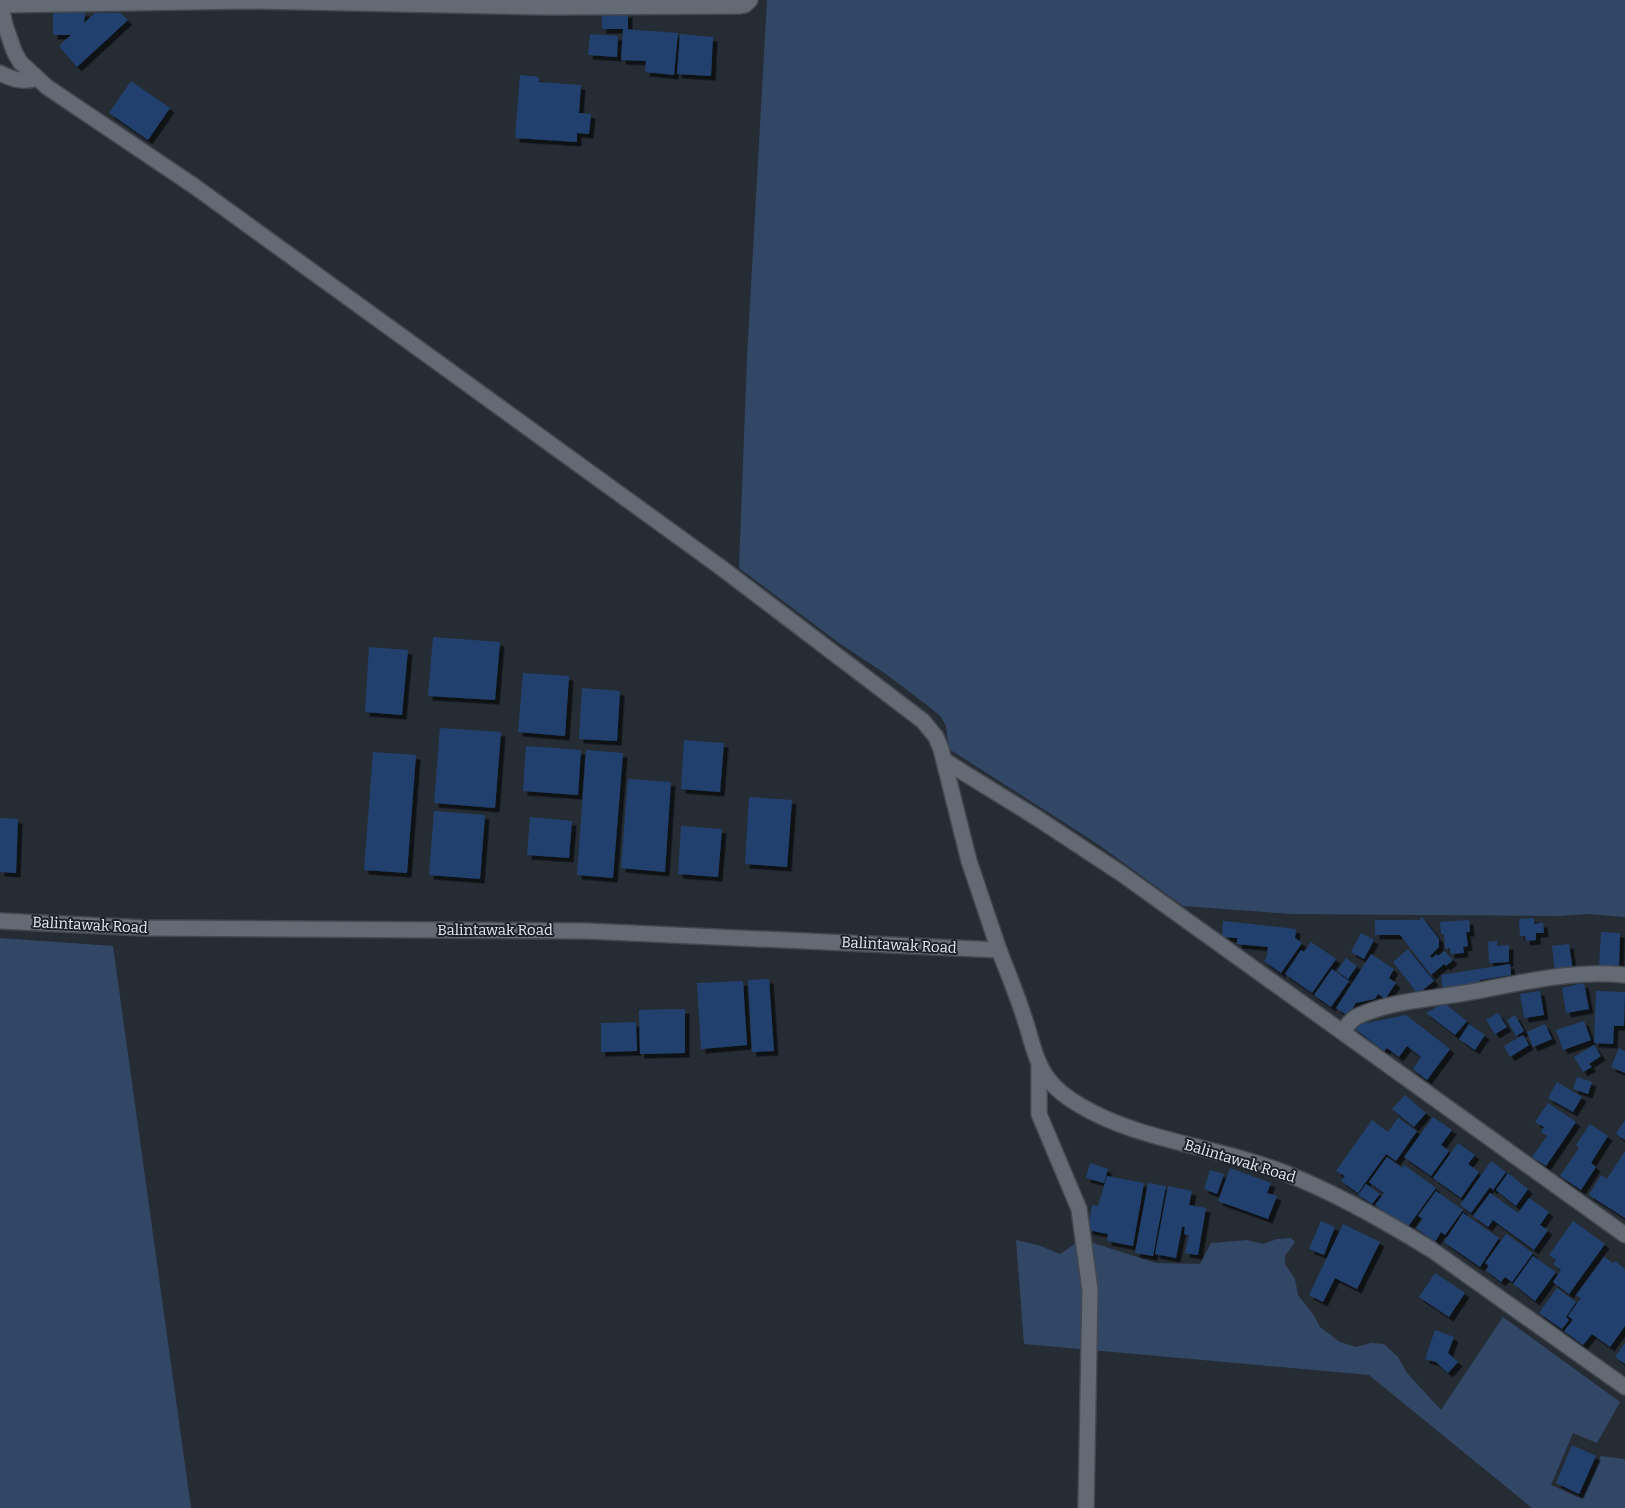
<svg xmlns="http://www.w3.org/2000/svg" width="1625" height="1508" font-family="Bitter,serif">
<defs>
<filter id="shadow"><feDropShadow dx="4.5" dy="4.5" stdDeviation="0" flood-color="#0009"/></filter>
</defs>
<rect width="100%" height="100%" fill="#262c34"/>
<g fill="#324765">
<path d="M 767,0 L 1625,0 L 1625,917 L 1588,914 L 1560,916 L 1292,914 L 1183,906 L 1096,843 L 949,749 L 946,726 L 941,717 L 932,709 L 886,674 L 839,643 L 739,568 L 747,358 Z"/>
<path d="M 0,938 L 113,946 L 191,1508 L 0,1508 Z"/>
<path d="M 1291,1238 L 1295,1242 L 1285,1256 L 1285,1264 L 1295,1279 L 1298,1295 L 1313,1314 L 1320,1327 L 1340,1342 L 1356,1347 L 1371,1343 L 1384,1344 L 1398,1357 L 1407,1373 L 1441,1410 L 1503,1317 L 1620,1402 L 1597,1443 L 1573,1433 L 1551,1485 L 1582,1499 L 1601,1456 L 1624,1459 L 1625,1460 L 1625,1508 L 1532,1508 L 1369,1375 L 1024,1344 L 1016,1240 L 1038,1245 L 1060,1254 C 1069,1249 1074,1242 1084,1240 L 1156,1263 L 1200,1264 L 1211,1243 L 1247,1240 L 1263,1244 L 1277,1239 Z"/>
</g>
<g fill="#21416e" filter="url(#shadow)">
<path d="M 53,12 L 85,12 L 84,23 L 95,13 L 120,13 L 128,20 L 77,67 L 59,46 L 71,35 L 53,35 Z"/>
<rect x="602" y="13" width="26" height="16"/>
<path d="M 623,29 L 678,33 L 674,75 L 645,72 L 646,61 L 621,60 Z"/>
<path d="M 590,34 L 618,36 L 617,57 L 588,55 Z"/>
<path d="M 680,34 L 713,37 L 711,76 L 677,74 Z"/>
<path d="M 520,75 L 539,77 L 539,82 L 581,85 L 579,113 L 591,114 L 589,134 L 577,133 L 577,142 L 515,138 Z"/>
<path d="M 131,81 L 170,108 L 148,140 L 109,113 Z"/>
<path d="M 433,637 L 500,642 L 495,700 L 428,696 Z"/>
<path d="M 369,647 L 408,650 L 402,715 L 365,712 Z"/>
<path d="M 523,673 L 569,676 L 565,736 L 518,732 Z"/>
<path d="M 582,688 L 620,691 L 617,741 L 579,739 Z"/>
<path d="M 440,728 L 501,732 L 495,808 L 434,803 Z"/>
<path d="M 684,740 L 724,743 L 720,792 L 681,789 Z"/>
<path d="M 526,746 L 581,750 L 578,795 L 523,791 Z"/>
<path d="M 586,750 L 623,753 L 613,878 L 577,875 Z"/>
<path d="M 373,752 L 416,755 L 407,873 L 364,870 Z"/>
<path d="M 628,779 L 671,782 L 665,872 L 621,868 Z"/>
<path d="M 749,797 L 792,800 L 787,867 L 745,864 Z"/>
<path d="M 434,811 L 485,815 L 480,879 L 429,875 Z"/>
<path d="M 530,817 L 572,821 L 569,858 L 527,855 Z"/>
<path d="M 0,818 L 18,819 L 16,873 L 0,872 Z"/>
<path d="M 681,826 L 722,829 L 718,877 L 678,874 Z"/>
<path d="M 1422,917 L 1439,939 L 1439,947 L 1430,956 L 1432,958 L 1437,954 L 1438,956 L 1444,951 L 1453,960 L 1446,966 L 1444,964 L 1431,975 L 1400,935 L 1375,935 L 1375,920 L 1419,920 Z"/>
<path d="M 1534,918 L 1534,924 L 1543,923 L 1544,933 L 1536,933 L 1536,940 L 1526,941 L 1525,936 L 1520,936 L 1519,919 Z"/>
<path d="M 1469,920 L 1470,932 L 1466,932 L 1468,946 L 1463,947 L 1464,953 L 1450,954 L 1450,948 L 1445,949 L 1444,934 L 1441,934 L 1440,922 Z"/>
<path d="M 1223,921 L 1296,929 L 1295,938 L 1302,943 L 1281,973 L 1264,961 L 1267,957 L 1268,947 L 1237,944 L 1237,938 L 1222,937 Z"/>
<path d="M 1601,932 L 1620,933 L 1619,968 L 1599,967 Z"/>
<path d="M 1361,933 L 1374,940 L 1364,959 L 1351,952 Z"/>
<path d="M 1497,941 L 1497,946 L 1509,945 L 1509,962 L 1489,963 L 1488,942 Z"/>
<path d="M 1311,942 L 1336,959 L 1312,993 L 1285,974 L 1301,950 L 1304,952 Z"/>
<path d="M 1569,944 L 1573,971 L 1555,974 L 1552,946 Z"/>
<path d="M 1408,949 L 1434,981 L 1418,994 L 1393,962 Z"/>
<path d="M 1371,954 L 1394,969 L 1389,978 L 1396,983 L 1385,999 L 1378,994 L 1375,999 L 1356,1003 L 1348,1016 L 1336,1008 Z"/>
<path d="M 1346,958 L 1357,966 L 1348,979 L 1337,971 Z"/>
<path d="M 1510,964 L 1511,975 L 1480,980 L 1480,985 L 1443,991 L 1441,975 Z"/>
<path d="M 1332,969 L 1349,981 L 1331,1007 L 1314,995 Z"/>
<path d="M 769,979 L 774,1051 L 752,1052 L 748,980 Z"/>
<path d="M 743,981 L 747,1045 L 701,1049 L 697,983 Z"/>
<path d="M 1584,983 L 1589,1009 L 1566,1013 L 1562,988 Z"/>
<path d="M 1540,991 L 1544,1015 L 1524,1018 L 1520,994 Z"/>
<path d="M 1596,991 L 1625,992 L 1624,1026 L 1614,1026 L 1613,1044 L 1594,1043 Z"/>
<path d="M 1444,1003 L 1467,1021 L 1455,1035 L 1426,1013 Z"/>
<path d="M 685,1009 L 685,1053 L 640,1054 L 639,1010 Z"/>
<path d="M 1498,1013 L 1507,1027 L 1495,1034 L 1486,1020 Z"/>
<path d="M 1406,1015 L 1450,1049 L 1427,1080 L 1413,1069 L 1421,1057 L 1407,1046 L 1399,1057 L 1387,1048 L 1384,1051 L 1354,1028 L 1357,1025 Z"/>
<path d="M 1515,1015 L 1524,1031 L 1516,1036 L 1507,1020 Z"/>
<path d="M 1584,1021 L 1591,1040 L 1563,1050 L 1556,1030 Z"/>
<path d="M 636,1022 L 637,1051 L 601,1052 L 601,1023 Z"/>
<path d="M 1469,1024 L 1485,1035 L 1475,1050 L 1459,1039 Z"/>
<path d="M 1545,1024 L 1552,1039 L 1533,1047 L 1527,1032 Z"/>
<path d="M 1523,1035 L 1529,1045 L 1510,1057 L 1504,1046 Z"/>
<path d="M 1594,1045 L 1601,1056 L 1589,1064 L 1592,1067 L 1583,1072 L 1574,1057 Z"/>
<path d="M 1619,1048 L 1625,1051 L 1625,1073 L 1611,1067 Z"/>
<path d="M 1577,1077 L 1592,1082 L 1588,1094 L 1573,1089 Z"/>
<path d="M 1557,1082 L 1582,1097 L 1573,1112 L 1548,1098 Z"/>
<path d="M 1405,1095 L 1426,1113 L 1414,1127 L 1392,1109 Z"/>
<path d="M 1548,1103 L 1576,1122 L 1546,1166 L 1532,1157 L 1547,1136 L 1541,1132 L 1544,1127 L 1535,1122 Z"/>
<path d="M 1433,1117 L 1452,1130 L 1441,1145 L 1449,1151 L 1431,1176 L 1404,1157 Z"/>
<path d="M 1398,1118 L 1417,1131 L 1396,1161 L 1386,1154 L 1358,1193 L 1341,1181 L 1345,1176 L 1336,1171 L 1372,1120 L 1388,1132 Z"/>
<path d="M 1625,1120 L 1625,1140 L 1616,1134 Z"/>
<path d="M 1590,1124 L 1608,1136 L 1591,1163 L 1596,1167 L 1581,1190 L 1560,1176 L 1579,1148 L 1576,1145 Z"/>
<path d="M 1458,1143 L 1475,1155 L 1468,1164 L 1479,1172 L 1461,1198 L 1433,1178 Z"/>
<path d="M 1625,1151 L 1625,1218 L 1589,1195 L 1601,1175 L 1607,1179 Z"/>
<path d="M 1387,1157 L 1402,1168 L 1404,1165 L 1436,1188 L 1407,1228 L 1375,1205 L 1384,1193 L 1369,1182 Z"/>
<path d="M 1491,1161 L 1506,1172 L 1493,1190 L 1490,1187 L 1471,1213 L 1460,1205 Z"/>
<path d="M 1090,1163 L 1108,1169 L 1104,1183 L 1086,1178 Z"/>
<path d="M 1230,1168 L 1271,1183 L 1267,1193 L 1277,1196 L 1268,1219 L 1218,1201 Z"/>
<path d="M 1210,1170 L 1224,1174 L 1217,1194 L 1204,1189 Z"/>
<path d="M 1508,1173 L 1528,1189 L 1516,1206 L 1496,1190 Z"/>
<path d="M 1107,1176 L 1144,1183 L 1133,1246 L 1107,1241 L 1108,1234 L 1088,1230 L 1092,1205 L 1098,1206 Z"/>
<path d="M 1148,1183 L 1166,1186 L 1153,1256 L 1135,1253 Z"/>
<path d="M 1366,1184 L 1380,1194 L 1372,1204 L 1358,1195 Z"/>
<path d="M 1168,1186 L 1192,1191 L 1189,1205 L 1206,1208 L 1198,1255 L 1185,1253 L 1189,1235 L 1184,1234 L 1185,1227 L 1182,1227 L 1176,1258 L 1155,1254 Z"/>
<path d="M 1436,1191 L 1463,1210 L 1445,1235 L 1441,1232 L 1435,1242 L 1416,1228 L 1423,1219 L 1418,1216 Z"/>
<path d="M 1490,1193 L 1518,1213 L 1529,1198 L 1549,1212 L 1540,1225 L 1548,1230 L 1534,1250 L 1493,1220 L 1488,1227 L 1473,1216 Z"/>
<path d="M 1463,1213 L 1499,1238 L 1480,1267 L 1444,1242 Z"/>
<path d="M 1321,1221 L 1335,1227 L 1324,1255 L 1309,1249 Z"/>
<path d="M 1573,1221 L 1605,1244 L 1569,1294 L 1553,1282 L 1561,1270 L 1553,1264 L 1556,1260 L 1549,1255 Z"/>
<path d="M 1343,1224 L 1380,1242 L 1357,1289 L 1335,1278 L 1323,1302 L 1309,1295 Z"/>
<path d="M 1506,1234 L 1533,1253 L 1512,1282 L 1505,1277 L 1501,1282 L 1486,1270 L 1489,1266 L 1485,1263 Z"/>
<path d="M 1533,1256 L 1556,1272 L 1535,1301 L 1513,1284 Z"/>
<path d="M 1604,1257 L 1613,1263 L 1615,1261 L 1625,1269 L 1625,1326 L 1610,1347 L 1592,1334 L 1583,1345 L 1564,1331 L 1573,1320 L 1568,1316 L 1581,1298 L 1576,1295 Z"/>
<path d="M 1435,1273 L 1465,1293 L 1449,1317 L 1419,1297 Z"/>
<path d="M 1557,1288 L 1576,1302 L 1566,1317 L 1569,1320 L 1562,1329 L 1539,1313 Z"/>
<path d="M 1435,1330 L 1454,1337 L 1448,1353 L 1458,1362 L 1448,1373 L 1436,1362 L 1425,1359 Z"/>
<path d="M 1625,1343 L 1625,1364 L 1615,1357 Z"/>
<path d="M 1572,1445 L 1596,1456 L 1579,1494 L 1556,1483 Z"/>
</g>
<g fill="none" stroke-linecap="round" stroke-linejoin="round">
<g stroke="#43484f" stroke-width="18">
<g id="street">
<path d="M 0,1 L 5,25 L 14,51 L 20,62 L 47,87 L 194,186 L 719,566 L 923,721 L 936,737 L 941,749 L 969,861 L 999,950"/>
<path d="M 1,5 L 249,1 L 548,7 L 740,6 L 745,5 L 750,0"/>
<path d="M 0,73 C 11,79 24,83 37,78"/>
<path d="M 945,761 L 1037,818 L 1122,874 L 1625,1235"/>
<path d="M 1342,1032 C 1347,1026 1351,1019 1358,1016 C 1389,1002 1426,999 1459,994 C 1513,985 1570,969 1625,975"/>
<path d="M 1039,1063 L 1039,1114 L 1079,1209 L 1090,1290 L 1086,1508"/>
</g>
</g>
<g stroke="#43484f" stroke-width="18">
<path id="secondary" d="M 0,921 L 147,928 L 587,931 L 999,950 C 1007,971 1016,992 1023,1014 C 1031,1036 1034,1061 1049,1080 C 1057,1091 1069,1099 1081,1106 C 1122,1130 1167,1139 1213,1151 C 1237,1157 1262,1164 1285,1173 C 1336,1193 1385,1221 1432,1250 L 1625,1387"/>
</g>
<use href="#street" stroke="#646a74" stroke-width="15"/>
<use href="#secondary" stroke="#646a74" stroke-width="15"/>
</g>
<g text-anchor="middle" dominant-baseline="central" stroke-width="4" stroke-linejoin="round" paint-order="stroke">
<g font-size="15" fill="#e7ebf0" stroke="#1d222a">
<text transform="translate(90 925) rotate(3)">Balintawak Road</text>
<text x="495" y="930">Balintawak Road</text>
<text transform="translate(899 945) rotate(3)">Balintawak Road</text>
<text transform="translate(1240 1161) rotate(17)">Balintawak Road</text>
</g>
</g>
</svg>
